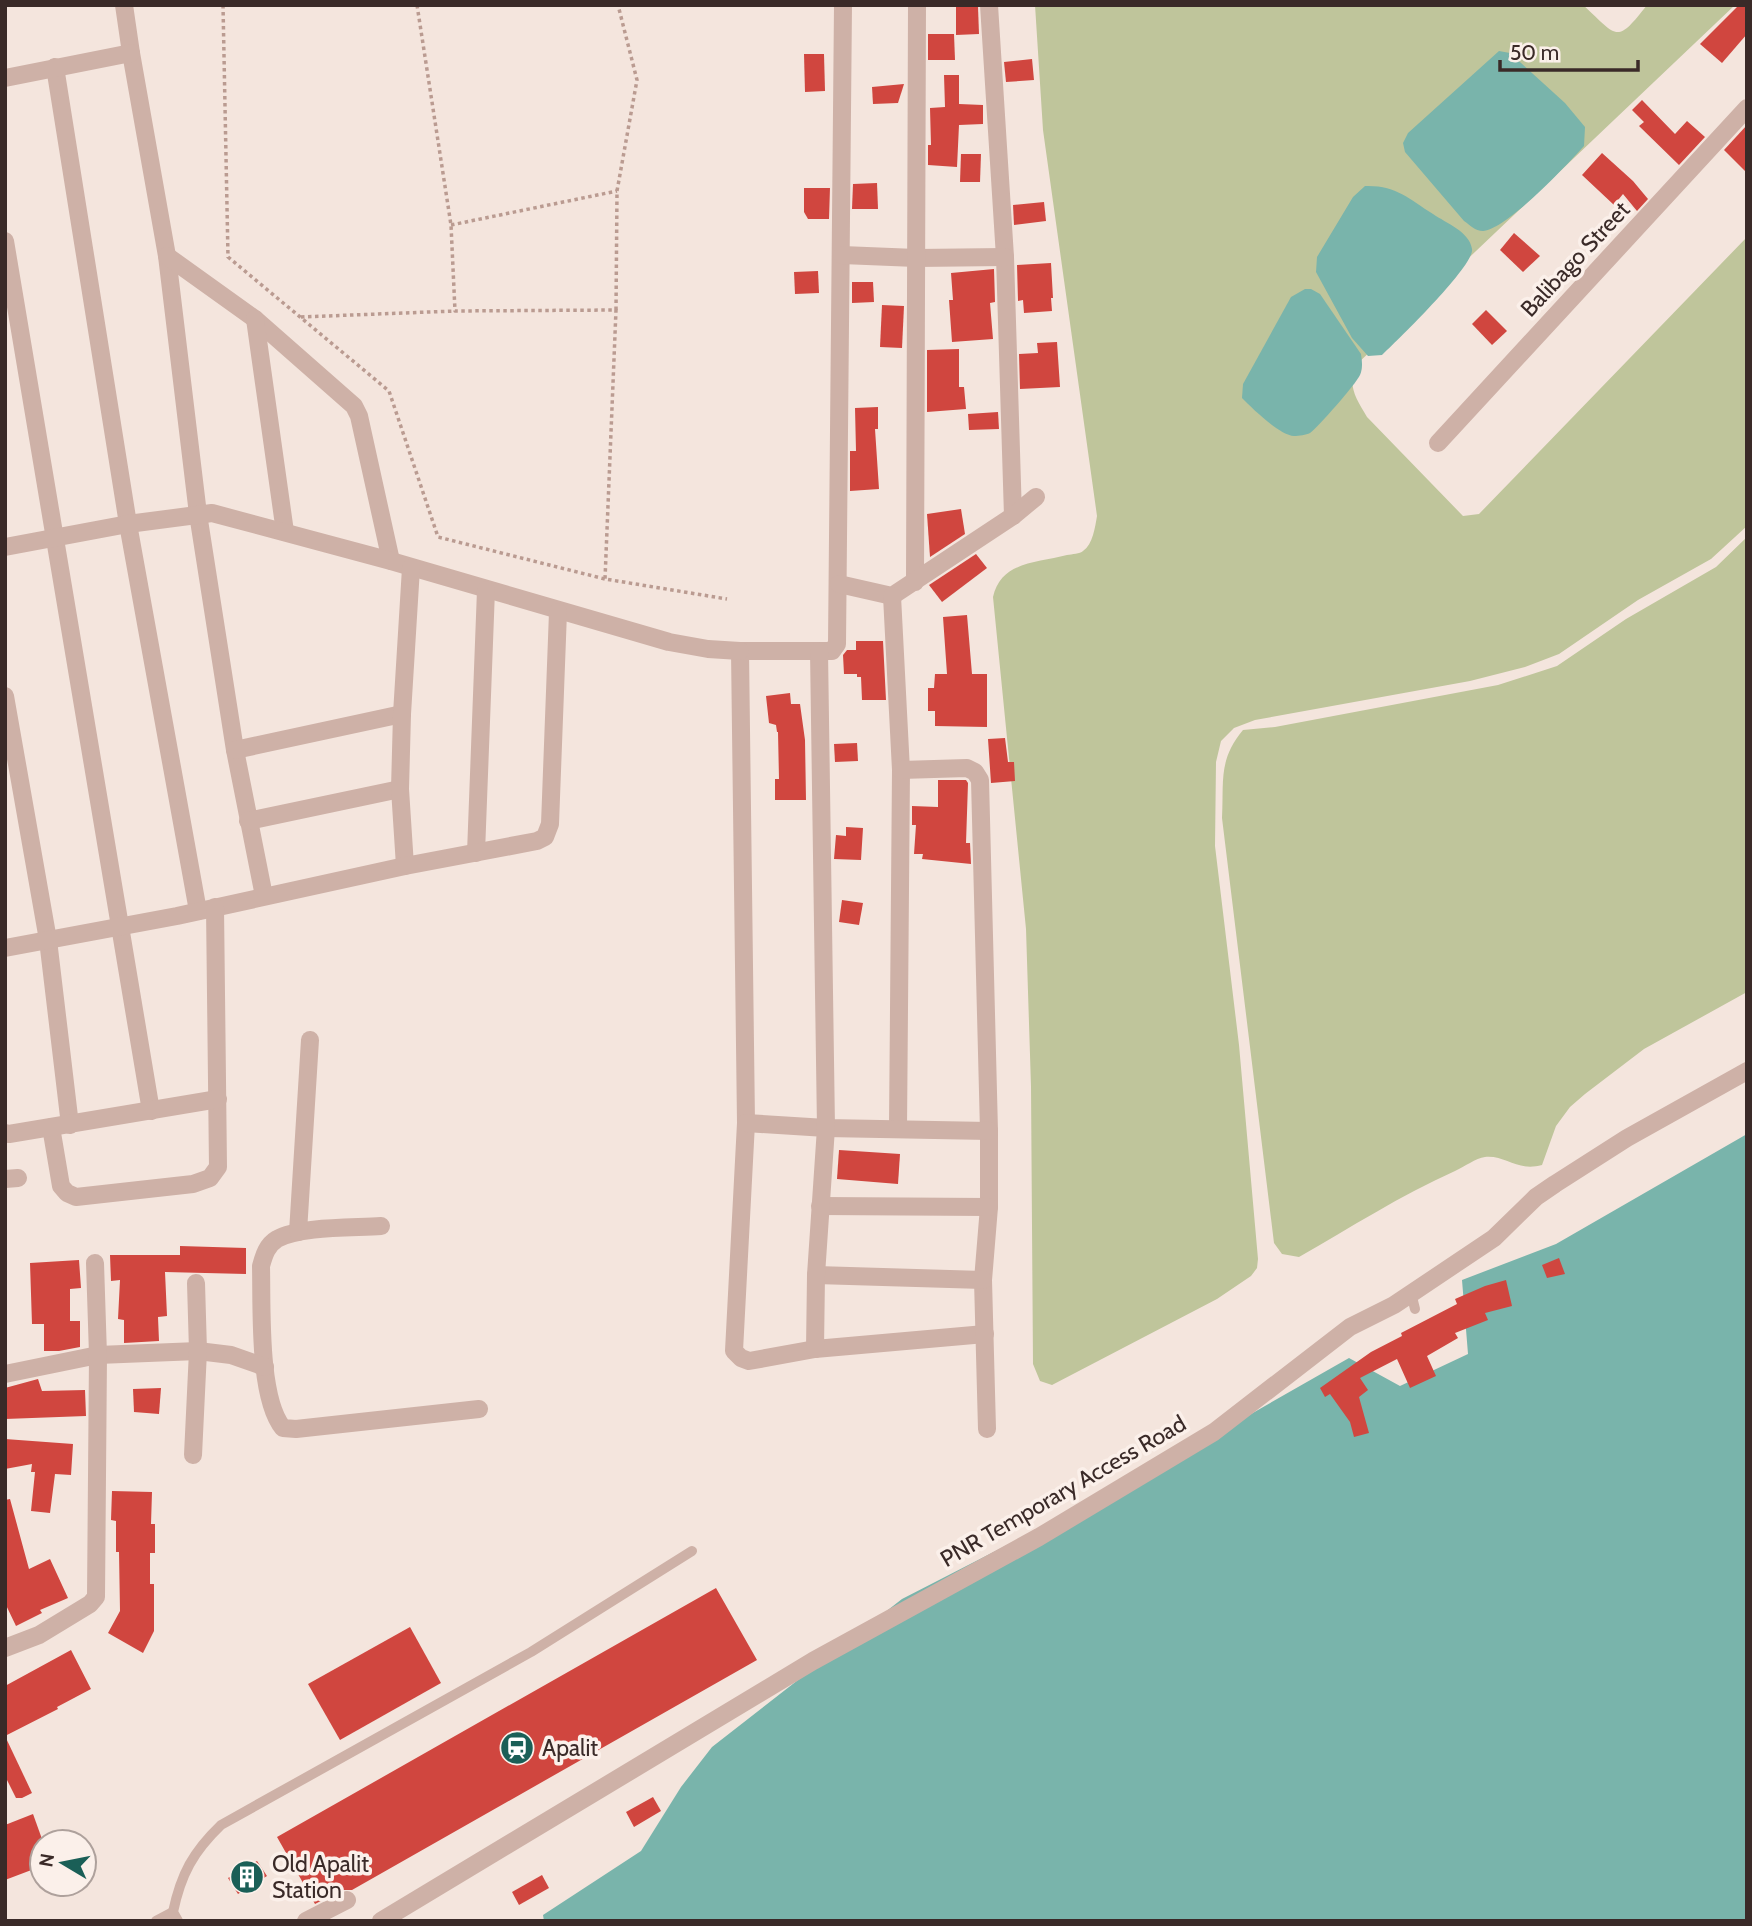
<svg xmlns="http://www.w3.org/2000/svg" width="1752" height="1926" font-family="Cabin,sans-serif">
<rect width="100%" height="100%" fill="#f4e5dd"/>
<g fill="#bfc59b">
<path d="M 1035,5 L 1583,5 C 1618,37 1616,45 1647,5 L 1735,5 L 1356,365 C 1347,386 1356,398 1367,417 L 1463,516 L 1479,514 L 1747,237 L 1747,526 L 1711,559 L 1638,600 L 1559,654 L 1525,667 L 1470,681 L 1255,720 L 1234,728 L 1221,741 L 1216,762 L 1215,846 L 1239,1045 L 1258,1259 L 1257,1268 L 1251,1276 L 1217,1299 L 1052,1385 L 1040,1381 L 1033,1364 L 1031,1086 L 1026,929 L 993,597 C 1001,561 1037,563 1067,555 C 1072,554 1080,554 1083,551 C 1093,544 1095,527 1097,516 L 1043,130 Z"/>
<path d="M 1747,537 L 1747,992 L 1644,1049 L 1585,1094 L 1570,1107 L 1556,1126 L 1542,1165 C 1517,1172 1506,1155 1485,1157 C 1476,1158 1464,1167 1455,1171 C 1401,1195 1350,1228 1299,1257 L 1282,1254 L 1274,1243 L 1222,818 C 1224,781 1218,760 1243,730 L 1275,727 L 1498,685 L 1557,666 L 1626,619 L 1716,567 Z"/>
</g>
<g fill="#79b4ab">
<path d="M 1499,51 L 1510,53 L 1565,103 L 1585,127 L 1584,146 C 1567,165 1507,229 1483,231 C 1475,231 1470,225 1464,221 L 1405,152 L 1403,143 L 1408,133 Z"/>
<path d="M 1365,186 C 1396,185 1409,199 1433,214 C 1446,223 1470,232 1472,249 C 1475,265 1397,341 1382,355 L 1368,356 L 1352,338 L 1316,272 L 1317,257 L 1353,197 Z"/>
<path d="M 1305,289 L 1311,289 L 1320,294 L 1361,354 C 1362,361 1363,368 1360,375 C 1356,384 1318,427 1310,433 C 1306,435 1299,436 1294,436 C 1279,435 1252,408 1242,398 L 1243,384 L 1291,297 Z"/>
<path d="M 1747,1134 L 1747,1921 L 544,1921 L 543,1915 L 641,1851 L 681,1787 L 712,1747 L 902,1599 L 1144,1475 L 1349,1358 L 1400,1386 L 1468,1354 L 1462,1280 L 1556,1244 Z"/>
</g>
<g fill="#d0463f">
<path d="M 1739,5 L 1747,5 L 1747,34 L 1722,63 L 1700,44 Z"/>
<path d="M 956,7 L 978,7 L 979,34 L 956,35 Z"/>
<path d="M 928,34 L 954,34 L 955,60 L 928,60 Z"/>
<path d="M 804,54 L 824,54 L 825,91 L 805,92 Z"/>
<path d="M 1032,59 L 1034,80 L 1006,82 L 1004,62 Z"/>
<path d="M 944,75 L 959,75 L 959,104 L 983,105 L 983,124 L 959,125 L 957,167 L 928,165 L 928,145 L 931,145 L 930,108 L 945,107 Z"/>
<path d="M 904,84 L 898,103 L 873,104 L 872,87 Z"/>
<path d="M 1642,100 L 1675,134 L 1687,121 L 1705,137 L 1679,165 L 1639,126 L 1644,122 L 1632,110 Z"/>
<path d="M 1747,125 L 1747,173 L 1724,150 Z"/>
<path d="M 1602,153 L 1633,181 L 1648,199 L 1637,211 L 1623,194 L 1614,205 L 1582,175 Z"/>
<path d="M 961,154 L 981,154 L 980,182 L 960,182 Z"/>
<path d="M 877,183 L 878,209 L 852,209 L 853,184 Z"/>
<path d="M 804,188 L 830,188 L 829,219 L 808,219 L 804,212 Z"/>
<path d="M 1044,202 L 1046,221 L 1014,225 L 1013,205 Z"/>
<path d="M 1514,233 L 1540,256 L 1523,272 L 1500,250 Z"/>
<path d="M 1051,263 L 1053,298 L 1051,298 L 1052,311 L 1024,313 L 1023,300 L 1018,301 L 1017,265 Z"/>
<path d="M 994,269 L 995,302 L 990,303 L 993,339 L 952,342 L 949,300 L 953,300 L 951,273 Z"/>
<path d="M 818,271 L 819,293 L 795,294 L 794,272 Z"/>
<path d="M 852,282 L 873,282 L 874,302 L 852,303 Z"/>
<path d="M 882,305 L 904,306 L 902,348 L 880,347 Z"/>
<path d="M 1486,310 L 1507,331 L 1492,345 L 1472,324 Z"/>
<path d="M 1057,342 L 1060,387 L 1020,389 L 1019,354 L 1038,353 L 1037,343 Z"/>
<path d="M 959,349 L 959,387 L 964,387 L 966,409 L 927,412 L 927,350 Z"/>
<path d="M 878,407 L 878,429 L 875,429 L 879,489 L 850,491 L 850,451 L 856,451 L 855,408 Z"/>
<path d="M 998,412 L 999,429 L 969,430 L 968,414 Z"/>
<path d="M 961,509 L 965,534 L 930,557 L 927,514 Z"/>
<path d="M 976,554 L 987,568 L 942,602 L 929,585 Z"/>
<path d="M 967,615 L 972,674 L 987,674 L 987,727 L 935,726 L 935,711 L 928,711 L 928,688 L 934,688 L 935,674 L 947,674 L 943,617 Z"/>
<path d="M 856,641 L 883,641 L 886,700 L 862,700 L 861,677 L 857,677 L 857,674 L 844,674 L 843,655 L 847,650 L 856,650 Z"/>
<path d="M 790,693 L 791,704 L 800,704 L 805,740 L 806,800 L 775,800 L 775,779 L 779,779 L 778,732 L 777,732 L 776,725 L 769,723 L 766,696 Z"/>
<path d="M 1005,738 L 1008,762 L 1014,762 L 1015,781 L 991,783 L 988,739 Z"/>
<path d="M 857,743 L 858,761 L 835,762 L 834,744 Z"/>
<path d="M 938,780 L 966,780 L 968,783 L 966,843 L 970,843 L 971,864 L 922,859 L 923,854 L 914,854 L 916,825 L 912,825 L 912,806 L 938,807 Z"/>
<path d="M 846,827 L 863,828 L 861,860 L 834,859 L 836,835 L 846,836 Z"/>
<path d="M 842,900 L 863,903 L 859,925 L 839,922 Z"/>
<path d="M 839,1150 L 900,1154 L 898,1184 L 837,1179 Z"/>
<path d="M 180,1246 L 246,1248 L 246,1274 L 165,1272 L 167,1316 L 158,1317 L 159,1341 L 124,1343 L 124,1320 L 118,1319 L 120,1280 L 111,1281 L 110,1255 L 180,1255 Z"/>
<path d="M 1559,1258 L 1565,1274 L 1547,1278 L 1542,1265 Z"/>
<path d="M 79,1260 L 81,1288 L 70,1289 L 70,1321 L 80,1321 L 80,1347 L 59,1351 L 44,1351 L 44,1324 L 32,1324 L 30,1263 Z"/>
<path d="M 1506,1280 L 1512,1306 L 1485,1313 L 1488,1320 L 1455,1333 L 1458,1338 L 1427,1356 L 1436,1376 L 1410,1388 L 1397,1359 L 1360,1378 L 1368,1390 L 1359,1397 L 1369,1433 L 1354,1437 L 1350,1422 L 1330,1394 L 1325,1397 L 1320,1388 L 1371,1352 L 1402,1336 L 1401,1333 L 1457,1304 L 1455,1299 L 1485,1286 Z"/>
<path d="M 38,1379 L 42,1391 L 85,1390 L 86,1416 L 5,1419 L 5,1388 Z"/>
<path d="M 161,1388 L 159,1414 L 134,1412 L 133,1389 Z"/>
<path d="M 5,1439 L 73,1444 L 71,1475 L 55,1474 L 50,1513 L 31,1511 L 35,1472 L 31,1472 L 32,1464 L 5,1469 Z"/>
<path d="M 112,1491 L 152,1492 L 151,1524 L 155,1524 L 155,1553 L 150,1553 L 150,1584 L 154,1584 L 154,1631 L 143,1653 L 108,1633 L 120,1611 L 119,1552 L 116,1552 L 116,1521 L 111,1520 Z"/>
<path d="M 10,1499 L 29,1569 L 50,1559 L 68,1598 L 40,1610 L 42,1613 L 16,1626 L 5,1603 L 5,1500 Z"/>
<path d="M 716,1588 L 757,1660 L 352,1890 L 342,1890 L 315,1904 L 277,1837 Z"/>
<path d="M 410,1627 L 441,1683 L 340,1740 L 308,1684 Z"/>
<path d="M 71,1650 L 91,1689 L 57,1707 L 58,1709 L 5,1736 L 5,1686 Z"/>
<path d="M 5,1736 L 32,1793 L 22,1798 L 16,1798 L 5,1776 Z"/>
<path d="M 653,1797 L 661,1811 L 634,1827 L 626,1812 Z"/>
<path d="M 33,1814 L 42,1839 L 42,1866 L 5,1880 L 5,1825 Z"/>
<path d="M 257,1861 L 267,1876 L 238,1894 L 228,1878 Z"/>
<path d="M 542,1875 L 549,1888 L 519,1905 L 512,1892 Z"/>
</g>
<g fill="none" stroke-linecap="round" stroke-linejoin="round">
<g stroke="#ba9b91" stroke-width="3.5" stroke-dasharray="3.5 3.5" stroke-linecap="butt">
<path d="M 223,5 L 228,257 L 389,391 L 438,537 L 605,579"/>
<path d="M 417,5 L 451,225 L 455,311 L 616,310 L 605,579 L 727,599"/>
<path d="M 451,225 L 617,191"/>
<path d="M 616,310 L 617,191 L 637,80 L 618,5"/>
<path d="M 301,317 L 455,311"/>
</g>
<g stroke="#ceb1a7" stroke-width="10">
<path d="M 1411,1293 L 1415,1309"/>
<path d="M 156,1921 L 173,1912"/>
<path d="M 178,1921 L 173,1912 C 181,1874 193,1852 221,1825 L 531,1652 L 692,1551"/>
</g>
<g stroke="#ceb1a7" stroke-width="18">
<path d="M 124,5 L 131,53 L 167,256 L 198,514 L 235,750 L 264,896"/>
<path d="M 843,5 L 837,644 L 832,651 L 740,651 L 746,1123 L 734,1351 L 741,1358 L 749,1361 L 815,1349 L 985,1334"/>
<path d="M 989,5 L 1005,257 L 1013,516"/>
<path d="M 55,67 L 128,524 L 198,911"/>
<path d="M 5,78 L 131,53"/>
<path d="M 5,241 L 151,1111"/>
<path d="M 842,255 L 916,258 L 1005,257"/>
<path d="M 167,256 L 255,319 L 354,406 L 359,416 L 391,561"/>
<path d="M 255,319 L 285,532"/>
<path d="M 1438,443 L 1747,108"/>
<path d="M 5,547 L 128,524 L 212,513 L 391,561 L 669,642 L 708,649 L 740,651"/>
<path d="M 915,582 L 917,5"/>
<path d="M 839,584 L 892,596 L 1013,516 L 1036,497"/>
<path d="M 892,596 L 901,770 L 898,1129"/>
<path d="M 5,696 L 48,940 L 70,1125"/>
<path d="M 235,750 L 402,714"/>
<path d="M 901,770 L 967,768 L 975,772 L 980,780 L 989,1131 L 989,1207 L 983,1280 L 987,1429"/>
<path d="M 248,821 L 400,789"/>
<path d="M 476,853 L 486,590"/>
<path d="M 405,866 L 400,789 L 402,714 L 411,568"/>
<path d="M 5,948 L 177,916 L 405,866 L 537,841 L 545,837 L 550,824 L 558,612"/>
<path d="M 746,1123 L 826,1128 L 989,1131"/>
<path d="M 51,1127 L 61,1186 L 67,1193 L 76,1197 L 193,1184 L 210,1178 L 218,1167 L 215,907"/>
<path d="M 5,1133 L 9,1134 L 218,1099"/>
<path d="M 5,1179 L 18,1178"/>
<path d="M 820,1206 L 989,1207"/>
<path d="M 381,1226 C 354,1228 300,1226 277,1239 C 267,1245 264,1255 261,1266 C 262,1306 258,1398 283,1428 L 296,1429 L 479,1409"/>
<path d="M 298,1232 L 310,1040"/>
<path d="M 816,1275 L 983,1280"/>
<path d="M 815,1349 L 816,1275 L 826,1128 L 819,651"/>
<path d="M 5,1374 L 98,1355 L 198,1351 L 231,1355 L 265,1367"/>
<path d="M 193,1455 L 198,1351 L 196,1283"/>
<path d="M 5,1648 L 39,1635 L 90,1604 L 96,1597 L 98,1355 L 95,1263"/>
<path d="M 306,1921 L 347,1900"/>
<path d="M 381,1921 L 813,1661 L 1039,1537 L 1214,1432 L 1350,1327 L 1394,1305 L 1494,1238 L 1536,1197 L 1555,1184 L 1627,1138 L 1747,1071"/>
</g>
</g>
<defs>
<g id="station-disc" transform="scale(1.75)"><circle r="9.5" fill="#1a5f57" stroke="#fbf0ea"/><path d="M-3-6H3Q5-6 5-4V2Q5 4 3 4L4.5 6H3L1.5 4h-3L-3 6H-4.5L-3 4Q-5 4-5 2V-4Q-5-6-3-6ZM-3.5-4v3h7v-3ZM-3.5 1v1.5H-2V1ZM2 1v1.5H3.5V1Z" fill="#fff"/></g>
<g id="building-disc" transform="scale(1.75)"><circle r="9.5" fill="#1a5f57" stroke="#fbf0ea"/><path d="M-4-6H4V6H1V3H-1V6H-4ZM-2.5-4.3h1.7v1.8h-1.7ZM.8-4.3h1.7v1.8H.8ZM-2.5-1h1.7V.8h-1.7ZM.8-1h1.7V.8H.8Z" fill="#fff"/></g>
</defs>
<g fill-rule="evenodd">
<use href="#station-disc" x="517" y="1748"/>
<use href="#building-disc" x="247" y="1877"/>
</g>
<g text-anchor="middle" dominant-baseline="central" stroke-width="7" stroke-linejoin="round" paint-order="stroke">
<g font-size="23" fill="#3a2a28" stroke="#fbf0ea">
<text transform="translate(1575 259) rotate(-47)">Balibago Street</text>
<text transform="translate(1063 1491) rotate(-30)">PNR Temporary Access Road</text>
</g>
<g font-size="23" fill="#3a2a28" stroke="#fbf0ea" text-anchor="start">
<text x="542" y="1748">Apalit</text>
<text x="272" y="1864">Old Apalit<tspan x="272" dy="26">Station</tspan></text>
</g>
</g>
<rect width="1752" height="1926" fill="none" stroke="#3a2a28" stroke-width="14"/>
<g transform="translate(63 1863) rotate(280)"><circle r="33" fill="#fbf0ea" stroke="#aea19c" stroke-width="2"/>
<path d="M0-5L12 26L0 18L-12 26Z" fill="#1a5f57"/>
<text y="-10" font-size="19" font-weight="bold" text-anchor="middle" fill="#3a2a28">N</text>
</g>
<path d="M1500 60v10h138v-10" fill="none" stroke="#3a2a28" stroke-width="3.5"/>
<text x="1510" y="60" font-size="21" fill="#3a2a28" stroke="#fbf0ea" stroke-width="5" paint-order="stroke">50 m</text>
</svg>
